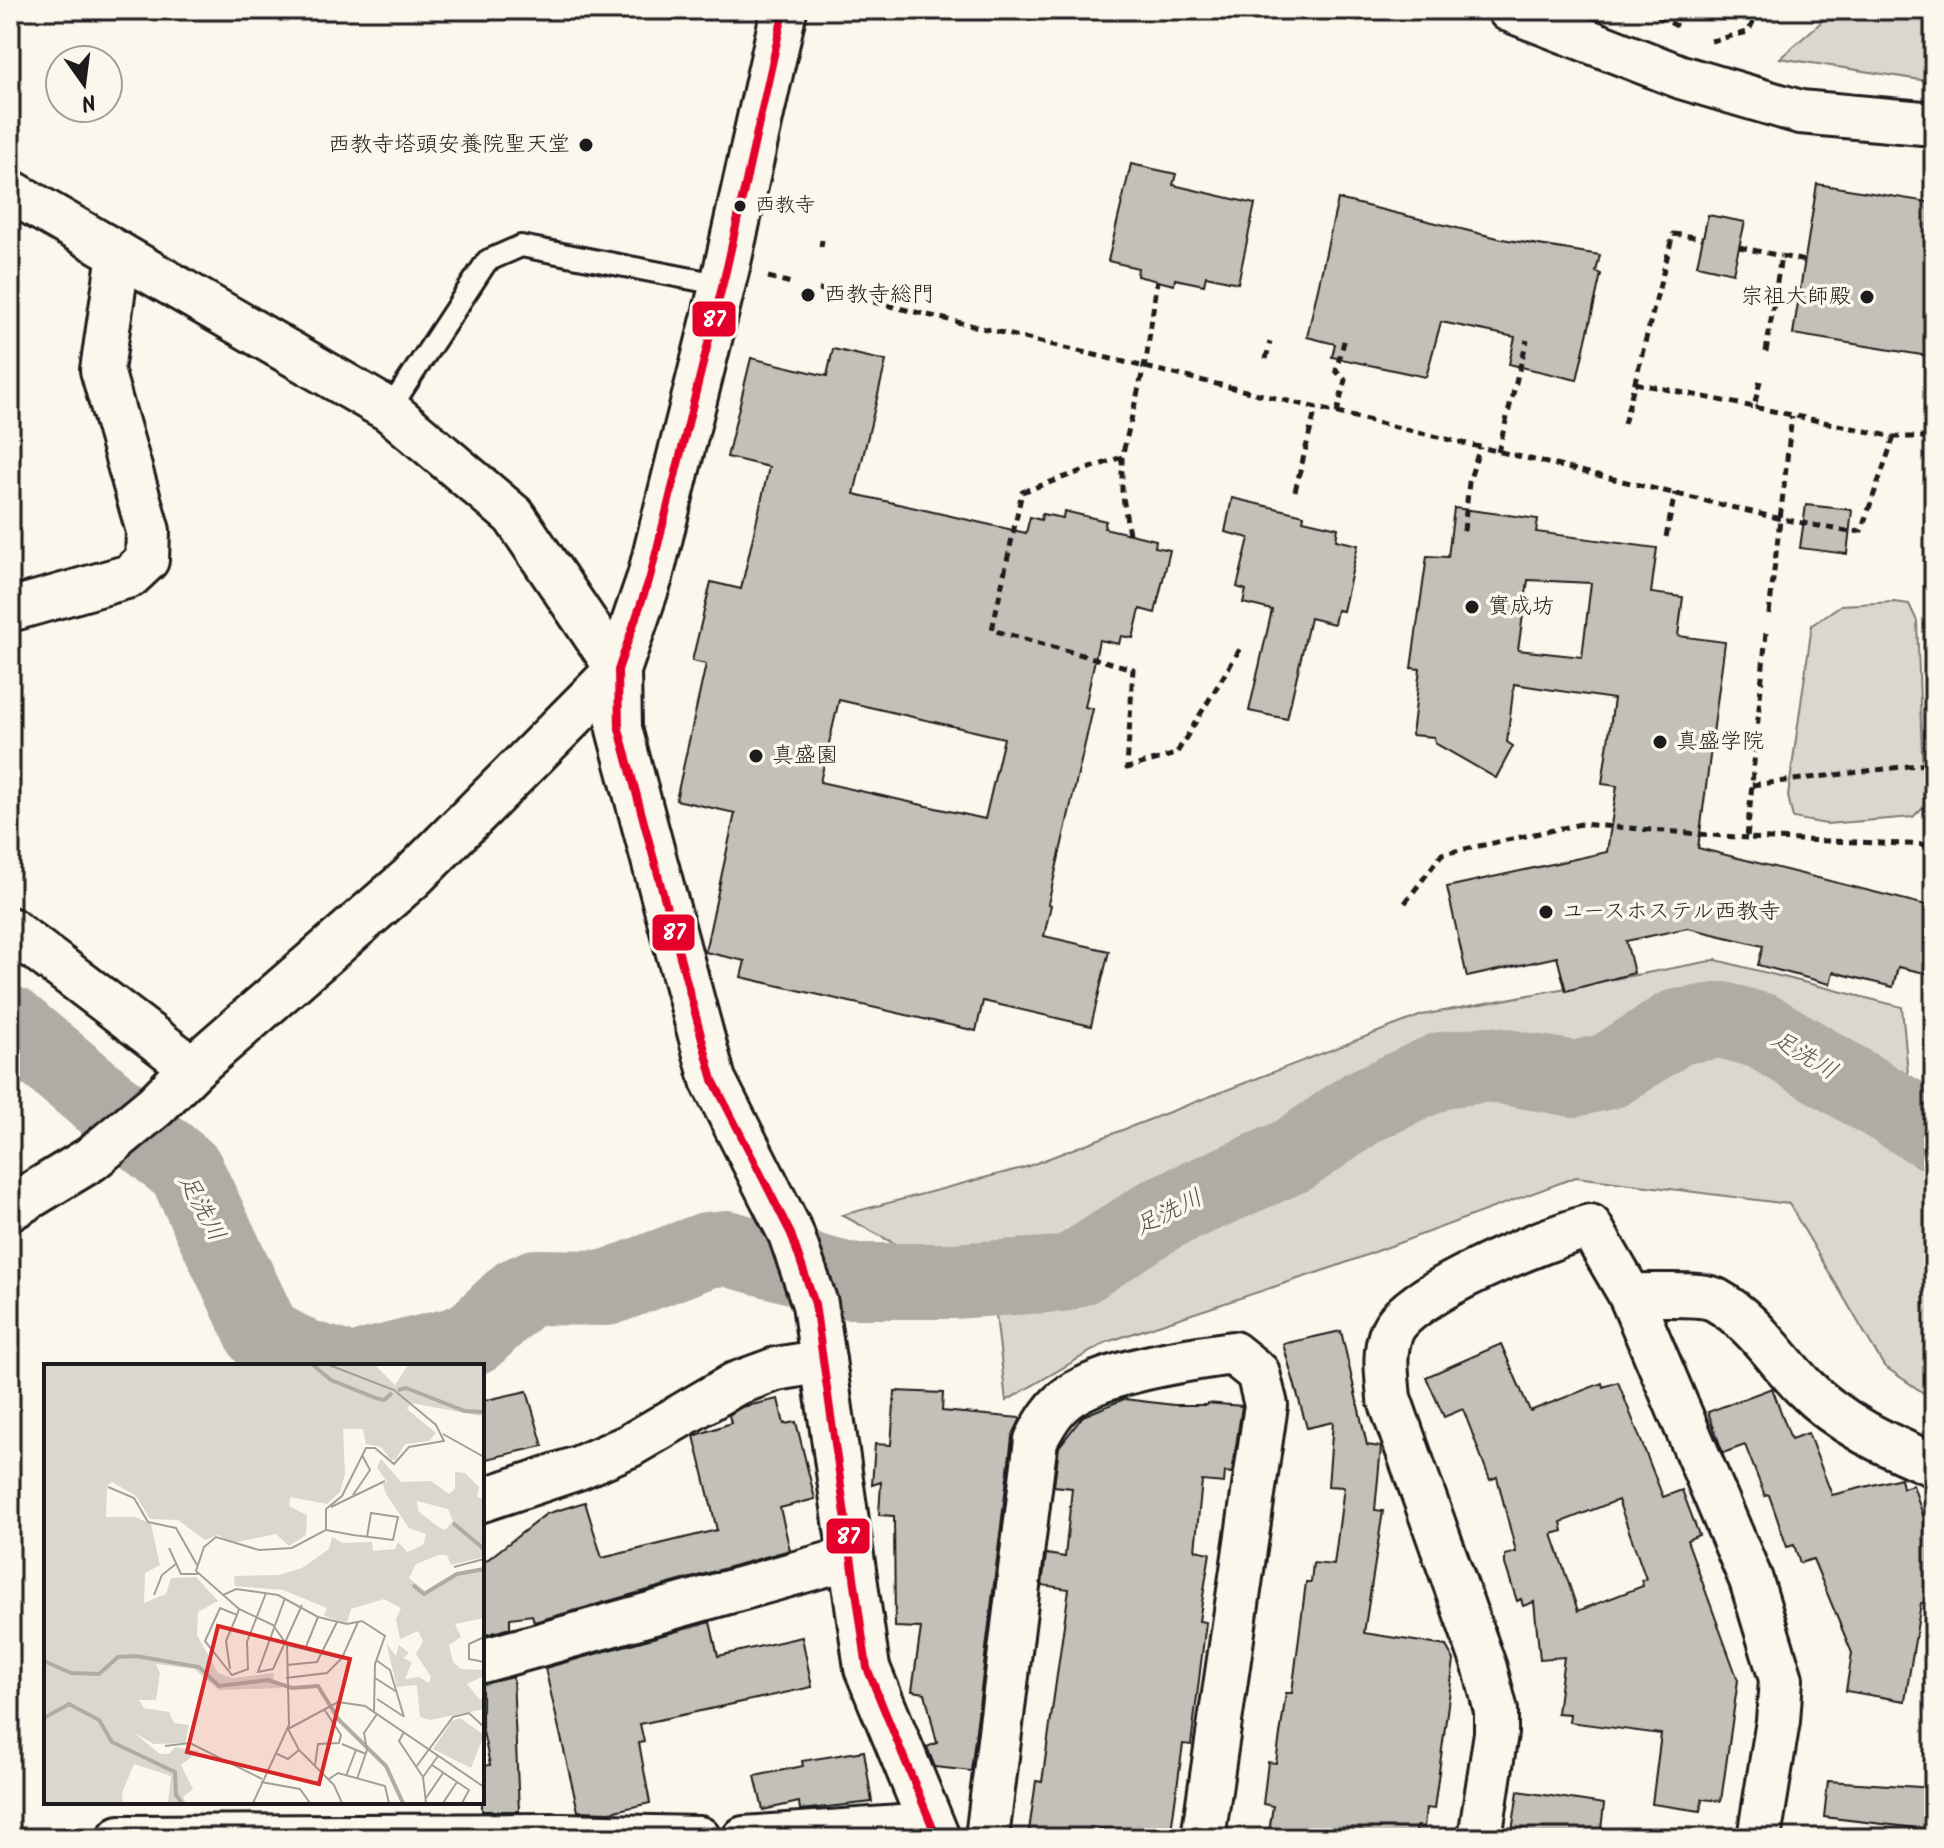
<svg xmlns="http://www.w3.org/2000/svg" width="1944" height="1848" font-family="Kalam,'Klee One',sans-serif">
<rect width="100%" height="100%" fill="#fbf7ec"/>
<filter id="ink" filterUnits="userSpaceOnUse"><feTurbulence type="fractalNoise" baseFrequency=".0125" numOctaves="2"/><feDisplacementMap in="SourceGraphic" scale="16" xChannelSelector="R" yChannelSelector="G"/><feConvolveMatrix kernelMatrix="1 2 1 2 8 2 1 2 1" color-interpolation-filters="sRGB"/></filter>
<g filter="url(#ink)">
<g fill="#dad7ce" stroke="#7b7a75" stroke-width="2">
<path d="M 1835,10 L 1934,10 L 1934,82 L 1780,58 Z"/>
<path d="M 1894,602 L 1909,604 L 1917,621 L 1924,806 L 1913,817 L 1826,824 L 1793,818 L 1788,796 L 1812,625 L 1841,605 Z"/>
<path d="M 1716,960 L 1902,1007 L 1910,1096 L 1934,1095 L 1934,1400 L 1884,1366 L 1789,1204 L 1576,1177 L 1337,1266 L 1107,1342 L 1006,1401 L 994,1298 L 842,1215 L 1026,1167 L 1422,1015 Z"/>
</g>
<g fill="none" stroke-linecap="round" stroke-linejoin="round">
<g stroke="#afaca5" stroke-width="76">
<path d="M 10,1024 L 186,1171 L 264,1336 L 303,1357 L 334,1366"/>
<path d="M 371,1366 L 459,1344 L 475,1336 L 518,1295 L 536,1287 L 607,1288 L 707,1250 L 726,1248 L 849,1281 L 952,1281 L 1062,1274 L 1078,1268 L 1163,1213 L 1294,1155 L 1363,1107 L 1442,1070 L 1488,1064 L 1574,1079 L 1609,1071 L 1677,1027 L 1722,1020 L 1762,1031 L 1934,1133"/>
</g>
</g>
<g fill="#c3c0b8" stroke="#1c1c1c" stroke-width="2" fill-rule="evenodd">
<path d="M 1131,164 L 1176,174 L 1173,185 L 1255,204 L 1238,283 L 1206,276 L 1204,285 L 1175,279 L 1174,285 L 1137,276 L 1138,268 L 1108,261 Z"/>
<path d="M 1817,184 L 1934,203 L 1934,357 L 1793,334 Z"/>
<path d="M 1338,199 L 1502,239 L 1600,255 L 1596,272 L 1601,274 L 1577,380 L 1509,364 L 1515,337 L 1441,322 L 1426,377 L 1332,357 L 1335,344 L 1307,337 Z"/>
<path d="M 1708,215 L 1745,222 L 1733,273 L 1697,265 Z"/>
<path d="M 833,349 L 886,361 L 854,494 L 1026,533 L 1030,517 L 1041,520 L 1042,514 L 1063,518 L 1064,511 L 1106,521 L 1104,528 L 1156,540 L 1155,547 L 1170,550 L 1155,613 L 1140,609 L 1133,638 L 1121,636 L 1119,644 L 1099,640 L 1085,707 L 1093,709 L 1048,904 L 1051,905 L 1044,936 L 1109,951 L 1091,1026 L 983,1001 L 976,1031 L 741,977 L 745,961 L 705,952 L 735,813 L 676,800 L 706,664 L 692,661 L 711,582 L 741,589 L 769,467 L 727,457 L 751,358 L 827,376 ZM 839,700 L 1004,738 L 985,819 L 820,782 Z"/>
<path d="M 1232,498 L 1304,515 L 1303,520 L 1338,528 L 1336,540 L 1358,545 L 1343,611 L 1337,610 L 1334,624 L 1310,618 L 1287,719 L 1249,711 L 1272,610 L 1243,603 L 1246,590 L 1237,587 L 1249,538 L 1225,532 Z"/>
<path d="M 1806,505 L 1852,510 L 1847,554 L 1800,548 Z"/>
<path d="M 1454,508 L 1538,519 L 1536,532 L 1657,548 L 1651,593 L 1683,597 L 1678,636 L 1725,642 L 1698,848 L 1934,907 L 1934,975 L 1898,967 L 1893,987 L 1833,972 L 1830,984 L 1758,965 L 1763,946 L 1688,928 L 1626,941 L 1634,973 L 1566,991 L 1557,957 L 1467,977 L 1447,887 L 1607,852 L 1617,786 L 1602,784 L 1614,699 L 1514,684 L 1507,742 L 1513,746 L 1496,778 L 1435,743 L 1434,737 L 1412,735 L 1420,669 L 1411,668 L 1427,556 L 1448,557 ZM 1528,580 L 1591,583 L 1582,657 L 1518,650 Z"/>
<path d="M 1341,1331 L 1367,1445 L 1381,1447 L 1375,1510 L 1383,1511 L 1364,1633 L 1446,1646 L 1454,1660 L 1434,1809 L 1426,1808 L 1424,1827 L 1417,1826 L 1415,1838 L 1268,1838 L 1273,1806 L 1263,1804 L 1268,1762 L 1276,1763 L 1286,1693 L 1292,1693 L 1306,1582 L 1311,1582 L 1313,1563 L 1334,1565 L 1344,1487 L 1328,1486 L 1333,1422 L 1307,1428 L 1283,1344 Z"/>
<path d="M 1501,1344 L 1530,1411 L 1602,1383 L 1603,1387 L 1618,1382 L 1663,1497 L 1682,1490 L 1699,1535 L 1687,1540 L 1738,1680 L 1721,1801 L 1702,1799 L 1701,1811 L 1652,1804 L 1661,1734 L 1569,1722 L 1570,1714 L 1557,1713 L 1564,1657 L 1540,1659 L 1534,1602 L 1523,1606 L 1521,1599 L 1517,1601 L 1505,1564 L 1505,1555 L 1516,1552 L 1497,1477 L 1490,1480 L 1463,1409 L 1444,1417 L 1426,1377 ZM 1618,1500 L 1646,1579 L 1641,1580 L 1643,1586 L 1578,1611 L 1552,1534 L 1563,1531 L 1561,1522 Z"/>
<path d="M 1772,1388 L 1791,1439 L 1808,1433 L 1832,1495 L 1901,1478 L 1903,1488 L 1913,1485 L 1934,1548 L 1934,1600 L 1921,1603 L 1905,1701 L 1846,1691 L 1852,1653 L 1813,1559 L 1800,1563 L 1794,1545 L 1787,1547 L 1769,1495 L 1765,1496 L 1745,1445 L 1723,1453 L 1708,1412 Z"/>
<path d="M 527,1391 L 543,1446 L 482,1460 L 482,1401 Z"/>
<path d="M 895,1391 L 943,1393 L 942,1411 L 1021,1418 L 1012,1437 L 971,1771 L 935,1767 L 927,1747 L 937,1743 L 925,1693 L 912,1691 L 921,1628 L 895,1627 L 894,1516 L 879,1515 L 881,1482 L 872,1485 L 875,1444 L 891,1445 Z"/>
<path d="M 778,1399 L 784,1424 L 796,1422 L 815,1499 L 780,1508 L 790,1550 L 534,1622 L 532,1615 L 510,1618 L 510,1628 L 482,1636 L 482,1564 L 546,1514 L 585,1502 L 602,1558 L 717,1530 L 694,1436 L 731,1423 L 729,1415 L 742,1407 Z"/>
<path d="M 1124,1399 L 1174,1405 L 1207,1405 L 1207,1403 L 1242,1406 L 1232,1473 L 1225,1472 L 1224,1483 L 1202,1481 L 1195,1550 L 1210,1553 L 1199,1621 L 1206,1622 L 1191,1745 L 1183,1744 L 1170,1838 L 1090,1827 L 1087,1838 L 1028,1838 L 1036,1781 L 1042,1782 L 1069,1589 L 1042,1585 L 1046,1554 L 1065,1557 L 1072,1488 L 1054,1486 L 1059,1447 L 1083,1416 Z"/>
<path d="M 710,1622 L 718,1656 L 802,1637 L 812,1687 L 640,1724 L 644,1742 L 639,1743 L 650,1803 L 610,1812 L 578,1811 L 545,1668 Z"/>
<path d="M 513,1677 L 519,1811 L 482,1811 L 482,1766 L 490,1765 L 482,1727 L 482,1684 Z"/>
<path d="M 864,1751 L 872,1802 L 800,1810 L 799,1802 L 763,1810 L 755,1776 L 803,1766 L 802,1761 Z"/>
<path d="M 1828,1781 L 1934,1788 L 1934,1830 L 1824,1817 Z"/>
<path d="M 1518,1791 L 1604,1804 L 1600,1838 L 1511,1838 Z"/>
</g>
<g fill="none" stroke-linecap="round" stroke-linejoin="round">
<g stroke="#1c1c1c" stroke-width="26">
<path id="service" d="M 389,410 L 487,261 L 521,246 L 723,285"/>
</g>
<g stroke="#1c1c1c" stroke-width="48">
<g id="minor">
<path d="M 1509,10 L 1681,77 L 1800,112 L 1934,124"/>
<path d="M 10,191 L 389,410 L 514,516 L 618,670"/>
<path d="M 10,610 L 130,576 L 147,560 L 148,531 L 102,370 L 119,254"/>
<path d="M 10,929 L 193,1068"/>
<path d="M 1630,1295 L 1751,1580 L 1781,1679 L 1778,1721 L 1759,1838"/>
<path d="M 482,1500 L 578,1468 L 629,1446 L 735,1384 L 776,1369 L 824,1361"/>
<path d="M 482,1661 L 850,1558"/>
<path d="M 120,1837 L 560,1835 L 699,1838"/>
<path d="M 744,1838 L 929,1825"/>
<path d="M 987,1838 L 1036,1440 C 1045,1423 1054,1407 1070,1396 C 1108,1371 1188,1359 1233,1353 L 1258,1373 L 1266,1405 L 1203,1838"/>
<path d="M 1480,1838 L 1496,1733 L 1496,1711 L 1485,1668 L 1389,1398 C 1387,1375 1383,1352 1392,1331 C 1409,1292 1547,1238 1590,1226 L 1630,1295 C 1649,1296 1701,1292 1716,1300 C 1752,1320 1775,1357 1803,1386 C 1840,1424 1886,1445 1934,1465"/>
</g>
</g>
<g stroke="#1c1c1c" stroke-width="50">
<path id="tertiary" d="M 10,1208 L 91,1159 L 155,1106 L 193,1068 L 411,878 L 618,670"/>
</g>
<g stroke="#1c1c1c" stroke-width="50">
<path id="primary" d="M 784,10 L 727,267 L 650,577 L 618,670 L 619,729 L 713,1080 L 791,1234 L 815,1304 L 867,1668 L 937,1838"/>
</g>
<g stroke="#1c1c1c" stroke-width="5" stroke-dasharray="8 6" stroke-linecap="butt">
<path d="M 1645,10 L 1677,26"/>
<path d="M 1711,41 L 1748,32 L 1759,10"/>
<path d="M 821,247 L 822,240"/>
<path d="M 1739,247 L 1781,256"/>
<path d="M 768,277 L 795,284"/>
<path d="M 819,289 L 1777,518 L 1850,532 L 1861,531 L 1894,437"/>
<path d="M 1766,352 L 1781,256 L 1805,261"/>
<path d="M 1266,359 L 1270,342"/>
<path d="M 1760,381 L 1754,407 L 1894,437 L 1934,437"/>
<path d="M 1635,383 L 1754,407"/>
<path d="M 1337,413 L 1345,380 L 1336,371 L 1345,338"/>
<path d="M 1624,424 L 1673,234 L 1703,238"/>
<path d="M 1498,452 L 1527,340"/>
<path d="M 1122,457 L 1022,492 L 992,630 L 1133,669 L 1127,768 L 1176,754 L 1242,646"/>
<path d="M 1295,491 L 1316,408"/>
<path d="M 1464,531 L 1469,482 L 1480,447"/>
<path d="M 1129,534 L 1122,491 L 1122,457 L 1147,354 L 1157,281"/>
<path d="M 1666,537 L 1675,493"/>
<path d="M 1769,614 L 1792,416"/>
<path d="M 1766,633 L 1747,838 L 1934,845"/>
<path d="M 1930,713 L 1934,712"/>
<path d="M 1752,785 L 1934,763"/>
<path d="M 1405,903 L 1442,854 L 1581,824 L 1747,838"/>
</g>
<use href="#service" stroke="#fbf7ec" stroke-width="20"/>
<use href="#minor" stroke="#fbf7ec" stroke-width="42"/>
<use href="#tertiary" stroke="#fbf7ec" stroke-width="44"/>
<use href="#primary" stroke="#fbf7ec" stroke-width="44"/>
<g stroke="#fbf7ec" stroke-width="14">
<path id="bus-1" d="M 784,10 L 727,267 L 650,577 L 618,670 L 619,729 L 713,1080 L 791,1234 L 815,1304 L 867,1668 L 937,1838"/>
</g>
<use href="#bus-1" stroke="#e4002b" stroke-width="8"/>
</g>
</g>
<g fill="#1c1c1c" stroke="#fbf7ec" stroke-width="3">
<circle cx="586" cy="145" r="8"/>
<circle cx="740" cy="206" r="7"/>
<circle cx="808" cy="295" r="8"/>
<circle cx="1867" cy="297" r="8"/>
<circle cx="1472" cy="607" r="8"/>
<circle cx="1660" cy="742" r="8"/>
<circle cx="756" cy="756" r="8"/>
<circle cx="1546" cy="912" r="8"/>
</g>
<g text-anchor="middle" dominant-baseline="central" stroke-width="7" stroke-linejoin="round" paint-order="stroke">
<g font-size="20" fill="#1c1c1c" stroke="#fbf7ec" text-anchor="start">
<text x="755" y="206">西教寺</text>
</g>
<g font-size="22" fill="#1c1c1c" stroke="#fbf7ec" text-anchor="start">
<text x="570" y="145" text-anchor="end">西教寺塔頭安養院聖天堂</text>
<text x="824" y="295">西教寺総門</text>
<text x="1851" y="297" text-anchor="end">宗祖大師殿</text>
<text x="1488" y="607">實成坊</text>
<text x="1676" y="742">真盛学院</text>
<text x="772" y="756">真盛園</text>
<text x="1562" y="912">ユースホステル西教寺</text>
</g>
<g font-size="24" font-style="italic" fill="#575653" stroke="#fbf7ec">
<text transform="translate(1804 1056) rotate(31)">足洗川</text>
<text transform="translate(201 1208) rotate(62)">足洗川</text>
<text transform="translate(1169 1213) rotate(-27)">足洗川</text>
</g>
</g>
<g transform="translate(44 1364)">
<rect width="440" height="440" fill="#fbf7ec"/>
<path d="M 0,1 L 331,1 L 351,21 L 364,1 L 440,1 L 437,52 L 367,39 L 363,45 L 392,69 L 385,77 L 361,80 L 352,95 L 347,96 L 337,83 L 322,80 L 319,65 L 299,65 L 301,110 L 296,128 L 283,140 L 246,133 L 245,142 L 263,151 L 262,171 L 245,182 L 232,170 L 188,179 L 174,171 L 161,176 L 134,156 L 106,155 L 92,132 L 68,118 L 63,122 L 62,153 L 91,153 L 107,160 L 116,201 L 101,209 L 100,239 L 122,230 L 127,214 L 152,213 L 174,237 L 154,248 L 153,271 L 174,309 L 188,314 L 230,309 L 229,316 L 238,324 L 175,326 L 150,305 L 112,300 L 116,309 L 112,336 L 95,336 L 100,344 L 125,348 L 130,359 L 145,361 L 141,379 L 110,380 L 89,368 L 116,390 L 125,390 L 131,383 L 155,387 L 137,401 L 149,425 L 139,433 L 142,439 L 124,439 L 127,412 L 90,400 L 78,429 L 79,439 L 0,439 ZM 337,95 L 357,118 L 387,117 L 405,130 L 411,125 L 411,108 L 421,109 L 435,123 L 433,133 L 440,135 L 440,193 L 407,201 L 403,191 L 395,191 L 372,200 L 365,214 L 382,228 L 414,211 L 440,206 L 440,254 L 411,260 L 417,273 L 405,281 L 409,298 L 417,305 L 440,306 L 440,312 L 423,320 L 436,336 L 440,332 L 440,345 L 386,356 L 376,353 L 373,321 L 353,323 L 342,279 L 352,292 L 355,281 L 365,289 L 359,294 L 368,298 L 361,315 L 375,313 L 385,319 L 387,313 L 372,290 L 379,277 L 374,267 L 356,275 L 352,255 L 357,244 L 340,235 L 307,245 L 303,259 L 280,252 L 283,244 L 239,226 L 191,222 L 190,212 L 235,211 L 258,204 L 285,185 L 288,173 L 299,179 L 328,178 L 329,187 L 351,185 L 354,178 L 363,188 L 379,181 L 382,170 L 365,164 L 342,130 L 339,120 L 343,118 L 333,103 ZM 373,137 L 404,145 L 409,157 L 401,166 L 396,164 L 374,147 ZM 416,354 L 440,371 L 427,404 L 389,385 L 408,357 Z" fill="#dad7ce" fill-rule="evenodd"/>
<path fill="none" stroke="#afaca5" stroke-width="4" d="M 269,1 L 287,16 L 332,34 L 340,36 L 348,29M 354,26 L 362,24 L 421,47 L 440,48M 409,159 L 440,185M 369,221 L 380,230 L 413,210 L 440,205M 0,297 L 27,309 L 55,310 L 74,293 L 92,292 L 155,303 L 175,322 L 224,316 L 248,324 L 274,322 L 295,356 L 342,402 L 359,439M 0,354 L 25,340 L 55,356 L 68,378 L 131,408 L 132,431 L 138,439"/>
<path fill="none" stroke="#a29f99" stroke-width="2" d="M 399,70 L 440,93M 64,123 L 90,134 L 104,158 L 132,164 L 153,201M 309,131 L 326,106 L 318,91M 287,143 L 341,117M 282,166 L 309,171 L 349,176 L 354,153 L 327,149 L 323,173M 125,184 L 137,210 L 154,210M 410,203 L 440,195M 110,231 L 118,211 L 133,199M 179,231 L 192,225 L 234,231 L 274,253 L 303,260 L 318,257 L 341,272 L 331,300 L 330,348M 241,234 L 214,308 L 229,305 L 258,241M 195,245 L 193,251 L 176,244 L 161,277 L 188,311 L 204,305 L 203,278 L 222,229M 440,273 L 425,280 L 425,295 L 440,298M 243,281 L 297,294M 261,285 L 274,253M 332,296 L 346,306 L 360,353M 243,301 L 273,298 L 293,258M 186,305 L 182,277 L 193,251M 242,314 L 283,309 L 298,294 L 314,258M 331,314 L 353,328M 333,335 L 359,352M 360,368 L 355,377 L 379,413 L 382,439M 298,380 L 322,390M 121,382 L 146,379 L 218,415M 231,389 L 244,395 L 255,386M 271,401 L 274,380 L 295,379 L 297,371 L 280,345M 388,401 L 425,426 L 418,439M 372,403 L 409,353 L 425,349 L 440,363M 302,412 L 312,386M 379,413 L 394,392M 285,415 L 294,409 L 341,422 L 345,439M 313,415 L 323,386 L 320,369 L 333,350M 217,418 L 256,425 L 266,439M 382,434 L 399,409M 209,439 L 245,361 L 243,281 L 229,261 L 195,245 L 152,207 L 160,183 L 172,173 L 215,186 L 248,184 L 282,166 L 282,145 L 298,132 L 322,84 L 331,84 L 350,100 L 365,83 L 400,77 L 392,61 L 350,26 L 285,1M 298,439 L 290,421 L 255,386 L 244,365 L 294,338 L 321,342 L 440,423M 399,439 L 413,418"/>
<path fill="#d62828" fill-opacity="0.15" stroke="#d62828" stroke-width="4" d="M 174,262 L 306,295 L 275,420 L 143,388 Z"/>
<rect width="440" height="440" fill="none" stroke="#1c1c1c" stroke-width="4"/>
</g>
<g stroke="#fbf7ec" stroke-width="3">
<rect x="691" y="300" width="46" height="38" rx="8" fill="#e4002b"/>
<rect x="651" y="913" width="45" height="39" rx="8" fill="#e4002b"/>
<rect x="825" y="1517" width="46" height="38" rx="8" fill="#e4002b"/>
</g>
<g font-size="22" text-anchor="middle" font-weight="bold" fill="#fff">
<text x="714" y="327">87</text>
<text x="674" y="940">87</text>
<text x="848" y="1544">87</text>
</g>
<rect width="1944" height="1848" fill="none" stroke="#fbf7ec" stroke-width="40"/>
<rect x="20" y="20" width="1904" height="1808" fill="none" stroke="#1c1c1c" stroke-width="3" filter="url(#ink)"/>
<g transform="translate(84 84) rotate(166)"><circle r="38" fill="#fbf7ec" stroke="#a29f99" stroke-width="2"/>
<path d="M0-6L14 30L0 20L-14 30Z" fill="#1c1c1c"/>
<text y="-12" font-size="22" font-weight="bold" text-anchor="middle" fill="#1c1c1c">N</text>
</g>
</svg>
